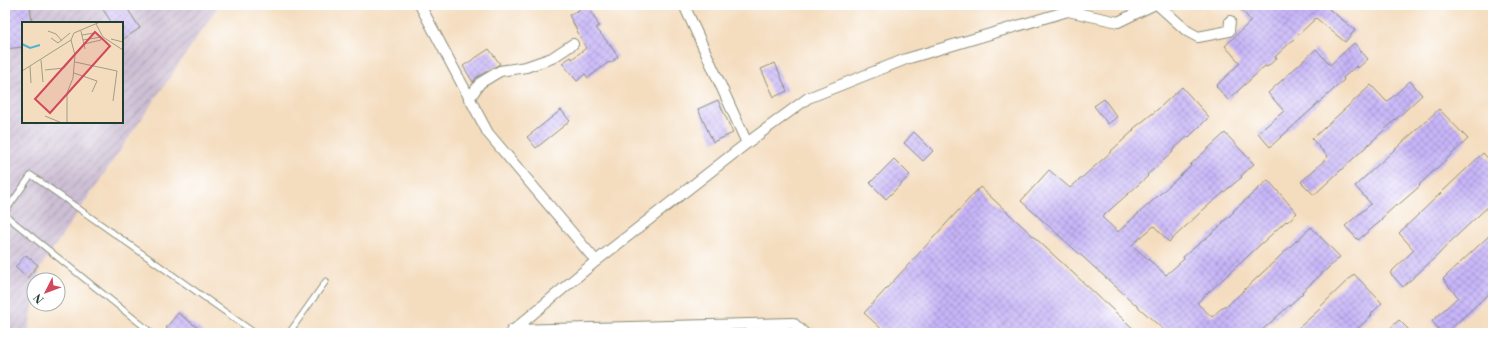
<svg xmlns="http://www.w3.org/2000/svg" width="1498" height="338" font-family="'Libre Bodoni',serif">
<defs>
<pattern id="industrial-furrows" width="10" height="10" patternUnits="userSpaceOnUse"><rect width="10" height="10" fill="#ccbed3"/><path d="M-1 1l2-2M0 10L10 0M9 11l2-2" fill="none" stroke="#a59cac"/></pattern>
<pattern id="building-cross-hatch" width="8" height="8" patternUnits="userSpaceOnUse"><rect width="8" height="8" fill="#c7b5f8"/><path d="M0 0l8 8M0 8l8-8" fill="none" stroke="#a194ca"/></pattern>
</defs>
<rect width="100%" height="100%" fill="#fff"/>
<filter id="ink" filterUnits="userSpaceOnUse"><feTurbulence type="fractalNoise" baseFrequency=".025" numOctaves="2"/><feDisplacementMap in="SourceGraphic" scale="8" xChannelSelector="R" yChannelSelector="G"/><feConvolveMatrix kernelMatrix="1 2 1 2 8 2 1 2 1" color-interpolation-filters="sRGB"/></filter>
<filter id="wash" filterUnits="userSpaceOnUse"><feTurbulence type="fractalNoise" baseFrequency=".012" numOctaves="4" result="noise"/><feDisplacementMap in="SourceGraphic" scale="16" xChannelSelector="R" yChannelSelector="G"/><feGaussianBlur stdDeviation="0.9" result="paint"/><feColorMatrix in="noise" values="0 0 0 0 0 0 0 0 0 0 0 0 0 0 0 0 0 1.4 0 .05"/><feComposite in="paint" operator="in"/></filter>
<g filter="url(#wash)">
<rect width="100%" height="100%" fill="#f4ddbf"/>
<path fill="url(#industrial-furrows)" fill-rule="evenodd" d="M 5,5 L 219,5 L 40,268 L 38,280 L 34,280 L 34,301 L 28,333 L 5,333 ZM 23,23 L 122,23 L 122,122 L 23,122 Z"/>
<g id="blocks">
<g fill="url(#building-cross-hatch)">
<path d="M 5,5 L 30,5 L 32,23 L 23,23 L 23,47 L 5,49 Z"/>
<path d="M 100,5 L 125,5 L 140,28 L 122,40 L 122,23 L 112,23 Z"/>
<path d="M 588,5 L 599,26 L 596,28 L 610,45 L 618,57 L 610,63 L 609,62 L 588,78 L 585,74 L 577,81 L 562,63 L 571,57 L 572,59 L 586,48 L 569,15 Z"/>
<path d="M 1238,5 L 1324,5 L 1355,30 L 1345,42 L 1316,18 L 1275,57 L 1277,58 L 1267,67 L 1265,66 L 1228,100 L 1216,86 L 1240,63 L 1225,46 L 1251,21 Z"/>
<path d="M 1354,43 L 1368,59 L 1358,68 L 1356,66 L 1343,78 L 1344,80 L 1270,147 L 1258,133 L 1284,111 L 1268,93 L 1316,49 L 1330,65 Z"/>
<path d="M 489,49 L 500,64 L 477,77 L 473,82 L 463,66 Z"/>
<path d="M 775,63 L 787,91 L 774,97 L 761,69 Z"/>
<path d="M 1410,81 L 1422,95 L 1314,195 L 1301,182 L 1328,157 L 1312,139 L 1371,85 L 1387,102 Z"/>
<path d="M 1182,87 L 1209,117 L 1189,137 L 1188,136 L 1172,151 L 1173,152 L 1147,175 L 1148,176 L 1102,217 L 1118,232 L 1191,166 L 1190,165 L 1225,133 L 1254,164 L 1241,176 L 1242,177 L 1204,209 L 1169,242 L 1154,226 L 1132,245 L 1166,275 L 1184,259 L 1183,257 L 1223,224 L 1222,223 L 1234,212 L 1233,211 L 1268,180 L 1297,213 L 1287,222 L 1286,221 L 1197,303 L 1212,317 L 1225,305 L 1226,307 L 1311,227 L 1340,257 L 1302,292 L 1303,293 L 1259,333 L 1167,333 L 1021,201 L 1049,170 L 1070,188 L 1110,153 L 1110,152 L 1134,130 L 1133,129 L 1157,110 Z"/>
<path d="M 1104,99 L 1117,117 L 1108,124 L 1094,106 Z"/>
<path d="M 718,100 L 733,133 L 713,142 L 698,109 Z"/>
<path d="M 1439,109 L 1468,139 L 1419,185 L 1420,186 L 1397,206 L 1396,205 L 1381,219 L 1382,220 L 1358,240 L 1345,226 L 1371,204 L 1355,186 Z"/>
<path d="M 561,110 L 570,121 L 536,148 L 527,137 Z"/>
<path d="M 914,132 L 933,151 L 923,161 L 904,143 Z"/>
<path d="M 1483,153 L 1493,164 L 1493,202 L 1449,243 L 1438,255 L 1403,287 L 1390,273 L 1414,250 L 1399,233 Z"/>
<path d="M 894,159 L 910,175 L 886,199 L 870,183 Z"/>
<path d="M 980,187 L 1138,333 L 886,333 L 864,313 Z"/>
<path d="M 1493,232 L 1493,290 L 1446,333 L 1442,333 L 1432,321 L 1458,297 L 1443,279 Z"/>
<path d="M 26,255 L 38,265 L 27,278 L 15,267 Z"/>
<path d="M 1354,274 L 1382,303 L 1371,314 L 1372,315 L 1353,333 L 1293,333 L 1321,308 L 1320,307 Z"/>
<path d="M 178,313 L 205,333 L 173,333 L 166,328 Z"/>
<path d="M 1399,320 L 1412,333 L 1385,333 Z"/>
</g>
</g>
</g>
<g filter="url(#ink)">
<use href="#blocks" fill-opacity="0" stroke="#8a8d7a" stroke-width="1"/>
<g fill="none" stroke-linecap="round" stroke-linejoin="round">
<g stroke="#8a8d7a" stroke-width="7">
<g id="service">
<path d="M 5,212 L 31,175 L 255,333"/>
<path d="M 5,215 L 152,333"/>
<path d="M 289,333 L 326,281"/>
</g>
</g>
<g stroke="#8a8d7a" stroke-width="12">
<g id="minor">
<path d="M 420,5 L 488,133 L 596,261"/>
<path d="M 684,5 L 747,143"/>
<path d="M 1158,5 L 1187,31 L 1198,37 L 1229,31 L 1230,21"/>
<path d="M 1068,11 L 1118,22 L 1153,5"/>
<path d="M 469,99 L 480,83 L 500,71 L 526,67 L 552,58 L 573,44"/>
<path d="M 512,330 L 793,323 L 804,333"/>
<path d="M 510,333 L 596,261 L 747,143 L 808,98 L 906,59 L 1068,11 L 1076,5"/>
</g>
</g>
<use href="#service" stroke="#fff" stroke-width="5"/>
<use href="#minor" stroke="#fff" stroke-width="10"/>
</g>
</g>
<g transform="translate(22 22)">
<rect width="101" height="101" fill="#f4ddbf"/>
<path fill="none" stroke="#53b0d1" stroke-width="2" d="M 0,22 L 8,26 L 18,23"/>
<path fill="none" stroke="#9f9d87" stroke-width="1" d="M 74,2 L 81,15 L 101,28M 26,9 L 34,12 L 40,19M 59,9 L 63,27M 60,13 L 72,11M 29,16 L 36,21 L 48,11M 89,17 L 101,20M 61,18 L 79,15M 62,22 L 79,18 L 79,15M 19,38 L 21,60M 53,40 L 95,49 L 91,79M 8,44 L 9,61M 23,48 L 42,46 L 52,34M 0,49 L 49,18 L 52,11 L 78,0M 52,51 L 75,59 L 70,70M 23,94 L 40,101M 45,101 L 45,71 L 51,56 L 53,33 L 49,18"/>
<path fill="#d1495b" fill-opacity="0.15" stroke="#d1495b" stroke-width="2" d="M 73,10 L 88,24 L 28,91 L 13,77 Z"/>
<rect width="101" height="101" fill="none" stroke="#1f3d34" stroke-width="2"/>
</g>
<rect width="1498" height="338" fill="none" stroke="#fff" stroke-width="20"/>
<g transform="translate(46 292) rotate(228)"><circle r="19" fill="#ffffff" stroke="#a5b1ae"/>
<path d="M0-3L7 15L0 10L-7 15Z" fill="#d1495b"/>
<text y="-6" font-size="11" font-weight="bold" text-anchor="middle" fill="#1f3d34">N</text>
</g>
</svg>
